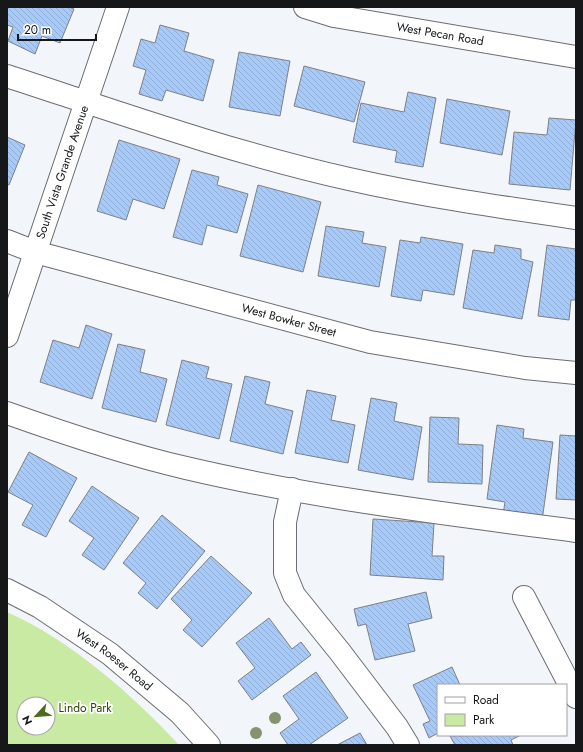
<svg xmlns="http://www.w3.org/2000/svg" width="583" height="752" font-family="Jost,sans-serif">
<defs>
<pattern id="building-back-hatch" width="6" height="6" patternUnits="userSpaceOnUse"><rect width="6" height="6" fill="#a8caf9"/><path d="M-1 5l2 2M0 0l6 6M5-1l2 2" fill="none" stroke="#90add5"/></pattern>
</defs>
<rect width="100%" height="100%" fill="#f2f5fa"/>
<path fill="#c9eaa2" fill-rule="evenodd" d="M 7,612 C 69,639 133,695 179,745 L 7,745 ZM 24,704 L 48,704 L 48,728 L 24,728 Z"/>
<g fill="url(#building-back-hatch)" stroke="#7d8085">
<path d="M 7,7 L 69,7 L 74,9 L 60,43 L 42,36 L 35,54 L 8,41 L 13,27 L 7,25 Z"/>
<path d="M 160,25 L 189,33 L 184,51 L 214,60 L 203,101 L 166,90 L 162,101 L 139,94 L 146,70 L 133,66 L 141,39 L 155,43 Z"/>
<path d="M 239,52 L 290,61 L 280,116 L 229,107 Z"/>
<path d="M 304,66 L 365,82 L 354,122 L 294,106 Z"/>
<path d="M 408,92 L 436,98 L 423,167 L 395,162 L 397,151 L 353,142 L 361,103 L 404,112 Z"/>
<path d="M 447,99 L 510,111 L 502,155 L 440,143 Z"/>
<path d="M 549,118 L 576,120 L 570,190 L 509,184 L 514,132 L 547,135 Z"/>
<path d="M 7,137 L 25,145 L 9,185 L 7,184 Z"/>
<path d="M 119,140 L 180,159 L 164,209 L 133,199 L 126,220 L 97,211 Z"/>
<path d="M 192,170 L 219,177 L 217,185 L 248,194 L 237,233 L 207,225 L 202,245 L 173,237 Z"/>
<path d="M 258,185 L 321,202 L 303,272 L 240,256 Z"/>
<path d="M 326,226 L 364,232 L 362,243 L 386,247 L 379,287 L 318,276 Z"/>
<path d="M 421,237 L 463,244 L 454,295 L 423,290 L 421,301 L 391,296 L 400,240 L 420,243 Z"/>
<path d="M 495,245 L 521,249 L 521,259 L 533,262 L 522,319 L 463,308 L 473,250 L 494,253 Z"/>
<path d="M 547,245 L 576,249 L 576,300 L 571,300 L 569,320 L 538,316 Z"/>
<path d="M 86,325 L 112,334 L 92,399 L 40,382 L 53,340 L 79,348 Z"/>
<path d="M 118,344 L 145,350 L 140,372 L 167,379 L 156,422 L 102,408 Z"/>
<path d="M 182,360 L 209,367 L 206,378 L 232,384 L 219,439 L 166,425 Z"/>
<path d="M 245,376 L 270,382 L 265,404 L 293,411 L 283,454 L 230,441 Z"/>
<path d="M 307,390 L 336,396 L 331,420 L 355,425 L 348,463 L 295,453 Z"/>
<path d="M 371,398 L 397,403 L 394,421 L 422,427 L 413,480 L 358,470 Z"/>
<path d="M 430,417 L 459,418 L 458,444 L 483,445 L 482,484 L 428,482 Z"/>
<path d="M 497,425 L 524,429 L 523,438 L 553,442 L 542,521 L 503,515 L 505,502 L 487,499 Z"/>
<path d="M 560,435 L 576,436 L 576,500 L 556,499 Z"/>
<path d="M 29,452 L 77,478 L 46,537 L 22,525 L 33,505 L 8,492 Z"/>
<path d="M 92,486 L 139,518 L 104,570 L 82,555 L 94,538 L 69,521 Z"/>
<path d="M 162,515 L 205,551 L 157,609 L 138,593 L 146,583 L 123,563 Z"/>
<path d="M 373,519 L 434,523 L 432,556 L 444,556 L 443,580 L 370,575 Z"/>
<path d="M 211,556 L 252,593 L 202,647 L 183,630 L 192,620 L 171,599 Z"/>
<path d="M 426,592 L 432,618 L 408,624 L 415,651 L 375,660 L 366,624 L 358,626 L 354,609 Z"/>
<path d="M 269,618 L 292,649 L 301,642 L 311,655 L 252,700 L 238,681 L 255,668 L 236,643 Z"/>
<path d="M 452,667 L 460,685 L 438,685 L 438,733 L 429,738 L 423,724 L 430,721 L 413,685 Z"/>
<path d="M 316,672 L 348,718 L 309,745 L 288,745 L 280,733 L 299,719 L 283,696 Z"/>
<path d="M 360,733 L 367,745 L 337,745 Z"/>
<path d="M 521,735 L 511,740 L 513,745 L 455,745 L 450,736 Z"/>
</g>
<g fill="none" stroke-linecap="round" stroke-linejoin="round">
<g stroke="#6a6d71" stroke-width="24">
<g id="minor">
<path id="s1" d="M 305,7 L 334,16 L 576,57"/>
<path d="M 7,76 C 120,113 233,153 349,179 C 424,196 500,207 576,218"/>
<path id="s2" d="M 7,241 L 35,252 L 370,342 L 525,368 L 576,373"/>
<path id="s3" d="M 7,336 L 118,7"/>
<path d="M 7,413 C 66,434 125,454 186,468 C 314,498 446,514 576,531"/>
<path d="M 292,489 L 285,522 L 285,573 L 294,595 L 340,652 L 397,727 L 408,745"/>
<path id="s4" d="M 7,590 L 40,607 L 110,654 L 180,713 L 209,745"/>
<path d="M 524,597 L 576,697"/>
</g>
</g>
<use href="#minor" stroke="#fff" stroke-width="22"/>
</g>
<g fill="#859370">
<circle cx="275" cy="718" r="6"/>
<circle cx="256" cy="733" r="6"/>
</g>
<g text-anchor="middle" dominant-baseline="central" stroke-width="3.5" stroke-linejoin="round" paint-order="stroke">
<g font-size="12" fill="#151718" stroke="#fff">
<text stroke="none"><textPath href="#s1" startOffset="138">West Pecan Road</textPath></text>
<text stroke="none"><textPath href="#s3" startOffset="173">South Vista Grande Avenue</textPath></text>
<text stroke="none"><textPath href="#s2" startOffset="293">West Bowker Street</textPath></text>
<text stroke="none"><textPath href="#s4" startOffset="128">West Roeser Road</textPath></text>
</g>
<g font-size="12" fill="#2c4300" stroke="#fff">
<text x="85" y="708">Lindo Park</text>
</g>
</g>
<rect width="583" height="752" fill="none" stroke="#151718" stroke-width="16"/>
<rect x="437" y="684" width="130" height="52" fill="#ffffff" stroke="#a1a2a3"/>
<rect x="445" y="697" width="20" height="6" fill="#ffffff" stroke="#a1a2a3"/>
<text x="473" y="704" font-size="12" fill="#151718">Road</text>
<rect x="445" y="714" width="20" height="12" fill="#c9eaa2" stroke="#a1a2a3"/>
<text x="473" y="724" font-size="12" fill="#151718">Park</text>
<g transform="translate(36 716) rotate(244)"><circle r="19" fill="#ffffff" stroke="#a1a2a3"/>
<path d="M0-3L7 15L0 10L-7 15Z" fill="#4d6a1e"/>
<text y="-6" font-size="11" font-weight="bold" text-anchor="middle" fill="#151718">N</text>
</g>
<path d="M18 34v6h78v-6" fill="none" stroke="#151718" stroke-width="2"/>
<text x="24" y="34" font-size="12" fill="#151718" stroke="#ffffff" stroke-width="3" paint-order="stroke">20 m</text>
</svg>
